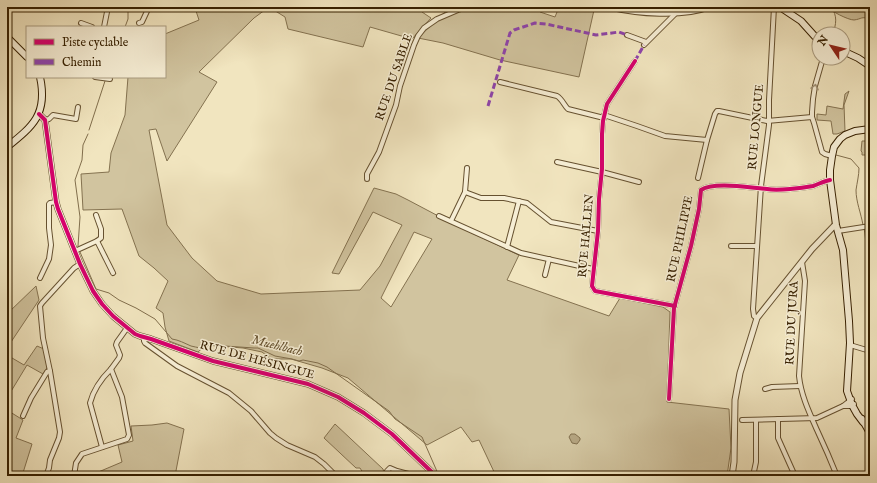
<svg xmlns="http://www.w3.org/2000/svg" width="877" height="483" font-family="'IM FELL English',serif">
<rect width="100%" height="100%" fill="#f1e5bf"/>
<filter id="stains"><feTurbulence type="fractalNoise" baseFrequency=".005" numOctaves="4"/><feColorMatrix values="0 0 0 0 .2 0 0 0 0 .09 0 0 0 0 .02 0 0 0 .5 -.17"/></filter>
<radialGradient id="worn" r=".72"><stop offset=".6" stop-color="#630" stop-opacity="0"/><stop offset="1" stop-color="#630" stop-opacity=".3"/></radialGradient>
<g fill="#d1c49f" stroke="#847250" fill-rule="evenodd">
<path d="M 184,7 L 422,7 L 422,12 L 431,18 L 412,39 L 370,27 L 363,47 L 288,29 L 285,17 L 269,7 L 254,18 L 199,72 L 217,82 L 167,161 L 156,129 L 149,130 L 167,225 L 192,258 L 217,281 L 261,294 L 360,290 L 380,266 L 402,225 L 373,212 L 339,274 L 332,273 L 374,188 L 396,194 L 408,200 L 461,228 L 519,255 L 507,280 L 609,316 L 620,298 L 663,307 L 670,312 L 667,402 L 729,409 L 731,448 L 727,476 L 496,476 L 479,440 L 472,442 L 461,427 L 427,445 L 348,378 L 322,368 L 291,359 L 271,359 L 262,352 L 243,348 L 206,345 L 198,352 L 169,341 L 165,327 L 163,313 L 156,308 L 168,281 L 154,268 L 139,256 L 122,209 L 83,210 L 81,174 L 109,172 L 111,153 L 125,115 L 128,77 L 165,77 L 165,34 L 199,20 L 195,8 L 186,11 ZM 414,232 L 432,239 L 391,307 L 381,298 Z"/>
<path d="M 454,7 L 539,7 L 540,12 L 555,17 L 559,7 L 583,7 L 594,10 L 579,77 L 500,60 L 443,43 L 418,38 L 448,9 Z"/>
<path d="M 827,7 L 870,7 L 870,19 C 861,16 862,19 854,20 C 848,20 831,11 827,7 Z"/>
<path d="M 849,91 L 844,105 L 845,131 L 837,134 L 833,134 L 831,121 L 817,120 L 817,114 L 826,115 L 827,106 L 843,109 L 845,94 Z"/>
<path d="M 862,141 L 869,141 L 869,148 L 867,148 L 866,155 L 862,155 L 862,152 L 861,151 Z"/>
<path d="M 36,286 L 39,300 L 7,348 L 7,312 L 9,312 Z"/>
<path d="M 37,346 L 44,349 L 48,366 L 43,374 L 27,365 L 7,398 L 7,355 L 24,365 Z"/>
<path d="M 7,410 L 23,420 L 16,438 L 32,444 L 22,476 L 7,476 Z"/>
<path d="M 167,423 L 184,429 L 175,476 L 96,476 L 96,473 L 122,462 L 118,445 L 133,441 L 131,426 L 152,425 Z"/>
<path d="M 335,424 L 383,469 L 385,476 L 365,476 L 360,468 L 356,468 L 324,438 Z"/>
</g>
<path fill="#b2a27e" stroke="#816e4c" d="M 571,434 L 575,434 L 580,438 L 580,440 L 577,444 L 572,443 L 569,437 Z"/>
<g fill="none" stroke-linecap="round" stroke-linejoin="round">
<g stroke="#816e4c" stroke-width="1">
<path d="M 831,7 C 838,16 836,24 833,34"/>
<path d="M 125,27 L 128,19 L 128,7"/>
<path d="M 89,130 L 105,81"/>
<path d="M 836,155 L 851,159 L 859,168 C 859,175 857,183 856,190 C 856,202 861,213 863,225"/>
<path d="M 864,228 C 867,242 865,256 867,271"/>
<path d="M 78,246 L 80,217 L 75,180 L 82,160 L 83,145 L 88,134"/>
<path d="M 80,252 L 96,289 L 109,293 L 119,300 L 136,308 L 155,319 L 172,339 C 179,340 184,343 191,346 C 194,347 197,347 200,348 L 210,345 L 254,348 L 258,348 L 275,356 L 292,359 L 299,361 L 303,360 L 318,363 L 327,367 L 389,411 L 395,419 L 422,437 L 439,476"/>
<path d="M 867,276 L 868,296 L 867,304 L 869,313 L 868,330 L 870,337"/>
<path d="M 869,352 L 869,360 L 870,363"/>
</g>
<g stroke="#665130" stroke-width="6">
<g id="minor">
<path d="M 608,7 C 637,14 683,18 710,7"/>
<path d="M 81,23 L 92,27"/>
<path d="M 139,23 L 142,22 L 149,7"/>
<path d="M 104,27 L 108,7"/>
<path d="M 627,35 L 646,42"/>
<path d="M 644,45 L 675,14"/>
<path d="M 823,58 L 815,86 L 813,99 L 812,112 L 812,117 L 814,123 L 822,152 L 825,154 L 832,156"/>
<path d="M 635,61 L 607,104 L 603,121 L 602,134 L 602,169 L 599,199 L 598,231 L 592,286 L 595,291 L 675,306"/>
<path d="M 95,77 L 110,79"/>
<path d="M 500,82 L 557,96 C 562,99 564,105 568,109 L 604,118"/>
<path d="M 604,115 L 637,126 L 665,136 L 707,140"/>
<path d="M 45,120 L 49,119 L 53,115 L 76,119 L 78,107"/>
<path d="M 557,162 L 602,172 L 639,182"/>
<path d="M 698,178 L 707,140 L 715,114 L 717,111 L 719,111 L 767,121 L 812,117"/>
<path d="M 367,179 L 367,174 L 379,152 L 396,105 L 400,86 L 414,45 L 418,36 L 424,28 L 437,19 L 458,10 L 468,7"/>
<path d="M 465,192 L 481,198 L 504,198 L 527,203 L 551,222 L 598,231"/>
<path d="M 439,216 L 521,253 L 593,269"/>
<path d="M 451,221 L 465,192 L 467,168"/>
<path d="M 7,230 L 7,231"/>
<path d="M 838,231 L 870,226"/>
<path d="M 97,241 L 113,273"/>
<path d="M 731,246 L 757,246"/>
<path d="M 507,247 L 519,201"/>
<path d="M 75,251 L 97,241 L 101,238 L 101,229 L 96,215"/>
<path d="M 802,262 L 805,281 L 799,376 C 801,395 809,412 817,430 C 824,445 831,461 837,476"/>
<path d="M 545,275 L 549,259"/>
<path d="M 40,278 L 49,259 L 51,245 L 49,228 L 49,204 L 50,203 L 56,202"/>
<path d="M 757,318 L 754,316 L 753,309 L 761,186 L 769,125 L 769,100 L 774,7"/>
<path d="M 144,337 L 144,341 L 145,343 L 177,366 L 229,393 L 251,411 L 270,433 L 276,438 L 287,445 L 315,457 L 324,464 L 336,476"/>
<path d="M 850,345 L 870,351"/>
<path d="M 765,389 L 772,387 L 800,386"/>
<path d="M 669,399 L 674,308 L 691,246 L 699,209 L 701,190 C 714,181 751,188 767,189 C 778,191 802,188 813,186 C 819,184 824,181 830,180"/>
<path d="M 852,399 L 843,406 L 850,406 L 854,404"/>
<path d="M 23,416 L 31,398 L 47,372 L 50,371"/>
<path d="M 778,419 L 778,438 L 795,476"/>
<path d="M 742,420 L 817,418 L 843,406"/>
<path d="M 102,447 L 90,403 C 93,391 102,378 111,369"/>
<path d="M 46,476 L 49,468 L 50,460 L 59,438 L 60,432 L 50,371 L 43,338 L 40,306 L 42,303 L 74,268 L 80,264"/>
<path d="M 74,476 L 76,463 L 82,454 L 127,439 L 129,435 L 122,397 L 111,369 L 119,358 L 120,355 L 116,345 L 117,342 L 127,328"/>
<path d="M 388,476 L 387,471 L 390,468 L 397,471 L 416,476"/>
<path d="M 753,476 L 756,462 L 756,420"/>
</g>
</g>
<g stroke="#665130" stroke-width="7">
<g id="tertiary">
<path d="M 39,114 L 45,120 L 56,202 L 58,209 L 80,264 L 93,291 L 102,304 L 113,316 L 135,334 L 140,336 L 151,339 L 213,361 L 308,384 L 338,397 L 364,413 L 392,434 L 436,476"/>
<path d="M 732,476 L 734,462 L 735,400 L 740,373 L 757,318 L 812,249 L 834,226 L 836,225"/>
</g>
</g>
<g stroke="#372000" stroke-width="8">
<g id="secondary">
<path d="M 780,7 L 801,21 L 819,41"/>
<path d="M 7,37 L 27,57"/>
<path d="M 843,51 L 858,58 L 870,66"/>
<path d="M 7,147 C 33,126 48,114 40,77"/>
<path d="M 862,419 L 870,433"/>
<path d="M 863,422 L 857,414 L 852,405 L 847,391 L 850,343 L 849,321 L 843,250 L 836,225 L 830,180 L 830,170 L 832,156 L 834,147 L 840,139 L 845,135 L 855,131 L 870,129"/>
</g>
</g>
<use href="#minor" stroke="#f6eed5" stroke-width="4"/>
<use href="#tertiary" stroke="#f6eed5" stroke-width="5"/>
<use href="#secondary" stroke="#f6eed5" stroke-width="6"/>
<g stroke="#8e44ad" stroke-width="3" stroke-dasharray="6 3" stroke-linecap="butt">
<path d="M 635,61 L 644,45"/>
<path d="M 488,106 L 510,33 L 514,30 L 535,23 L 546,24 L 596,35 L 619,32 L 627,35"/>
</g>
<g stroke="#f6eed5" stroke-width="6">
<g id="cycleway">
<path d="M 635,61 L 607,104 L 603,121 L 602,134 L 602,169 L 599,199 L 598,231 L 592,286 L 595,291 L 675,306"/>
<path d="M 39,114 L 45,120 L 56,202 L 58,209 L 80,264 L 93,291 L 102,304 L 113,316 L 135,334 L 140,336 L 151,339 L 213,361 L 308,384 L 338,397 L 364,413 L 392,434 L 436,476"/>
<path d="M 669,399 L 674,308 L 691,246 L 699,209 L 701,190 C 714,181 751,188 767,189 C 778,191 802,188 813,186 C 819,184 824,181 830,180"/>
</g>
</g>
<use href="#cycleway" stroke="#d6006c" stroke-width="4"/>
</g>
<defs><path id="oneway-chevron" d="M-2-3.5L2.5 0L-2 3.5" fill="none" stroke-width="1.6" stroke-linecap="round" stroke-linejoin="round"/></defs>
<use stroke="#a09175" href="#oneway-chevron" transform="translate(815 87) rotate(-78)"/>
<g text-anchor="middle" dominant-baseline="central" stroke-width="3" stroke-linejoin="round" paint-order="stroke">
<g font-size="12" fill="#372000" stroke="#f6eed5">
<text transform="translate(394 77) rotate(-71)">RUE DU SABLE</text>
<text transform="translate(756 127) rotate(-85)">RUE LONGUE</text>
<text transform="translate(586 236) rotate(-85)">RUE HALLEN</text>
<text transform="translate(680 239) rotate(-78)">RUE PHILIPPE</text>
<text transform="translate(792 323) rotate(-87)">RUE DU JURA</text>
<text transform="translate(257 360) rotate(15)">RUE DE HÉSINGUE</text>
</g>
<g font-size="13" font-style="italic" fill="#624e2c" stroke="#f6eed5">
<text transform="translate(277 346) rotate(14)">Muehlbach</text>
</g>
</g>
<rect width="877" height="483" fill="none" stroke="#f1e5bf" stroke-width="24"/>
<rect x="8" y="8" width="861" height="467" fill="none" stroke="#372000" stroke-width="2"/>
<rect x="12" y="12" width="853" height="459" fill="none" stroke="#372000"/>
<rect x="26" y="26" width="140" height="52" fill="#f6eed5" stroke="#aa9c80"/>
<rect x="34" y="39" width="20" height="6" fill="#d6006c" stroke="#aa9c80"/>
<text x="62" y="46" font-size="12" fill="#372000">Piste cyclable</text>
<rect x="34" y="59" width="20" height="6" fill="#8e44ad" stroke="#aa9c80"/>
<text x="62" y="66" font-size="12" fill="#372000">Chemin</text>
<g transform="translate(831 46) rotate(305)"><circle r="19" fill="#f6eed5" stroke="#aa9c80"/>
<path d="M0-3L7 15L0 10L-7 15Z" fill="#8f2418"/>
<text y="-6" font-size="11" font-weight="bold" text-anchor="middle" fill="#372000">N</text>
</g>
<rect width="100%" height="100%" filter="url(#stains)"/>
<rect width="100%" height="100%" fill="url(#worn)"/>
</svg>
